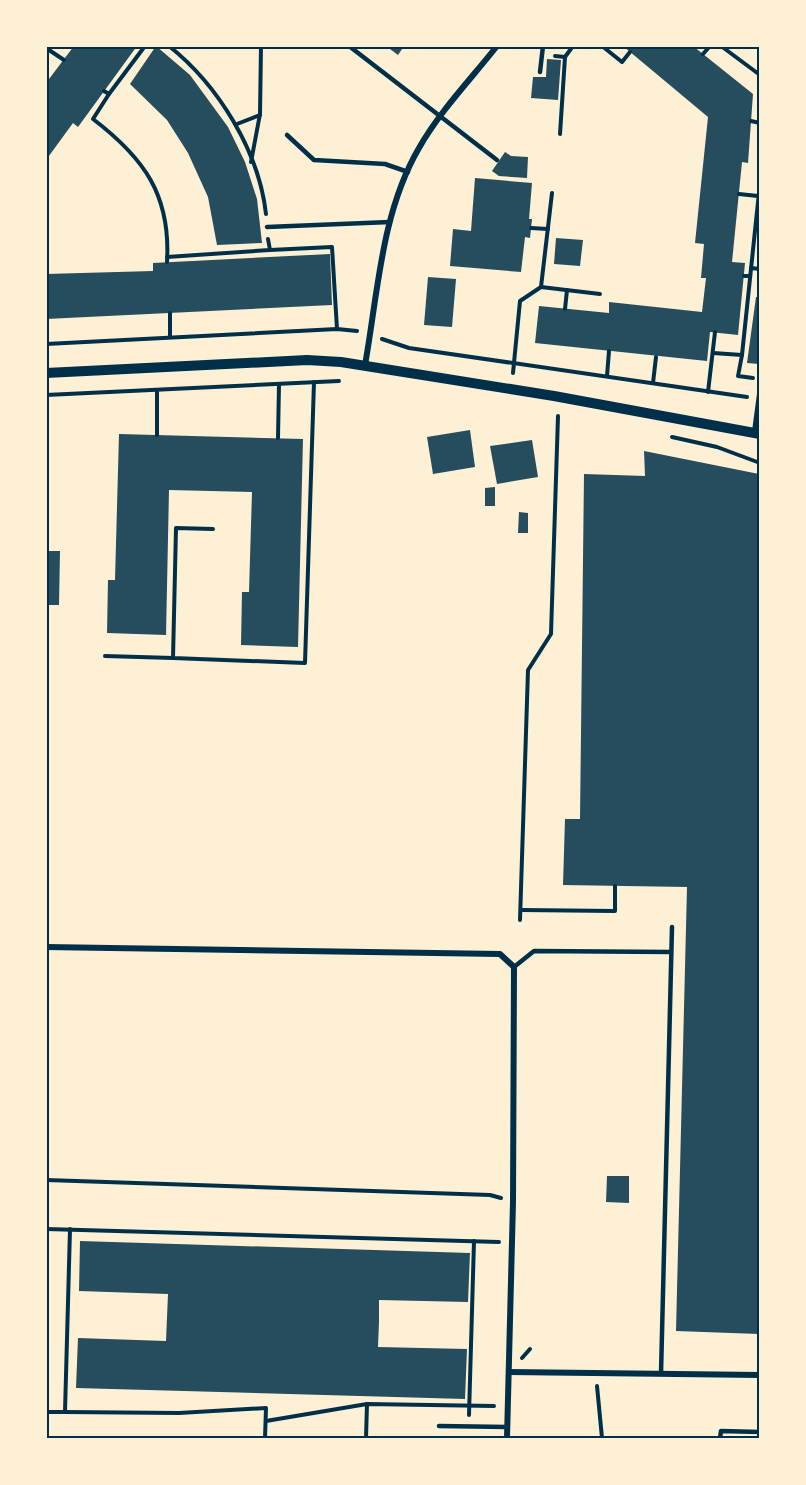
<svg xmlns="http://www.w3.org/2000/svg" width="806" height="1485" font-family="Raleway,sans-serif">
<rect width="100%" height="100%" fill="#fdf0d5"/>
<g fill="#264d5e">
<path d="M 74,46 L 137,46 L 78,127 L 73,123 L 46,160 L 46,83 Z"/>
<path d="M 156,46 L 190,75 L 228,127 L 245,162 L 257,199 L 262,243 L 217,245 L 208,197 L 188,153 L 167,120 L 130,84 Z"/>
<path d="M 386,46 L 404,46 L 398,55 Z"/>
<path d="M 623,46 L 693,46 L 753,94 L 748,163 L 742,162 L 732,262 L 745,263 L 738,335 L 710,332 L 707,361 L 535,343 L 539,306 L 609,313 L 609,302 L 702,312 L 706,278 L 701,278 L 704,244 L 695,243 L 708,117 Z"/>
<path d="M 547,59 L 561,60 L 558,100 L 531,98 L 533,77 L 546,77 Z"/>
<path d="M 505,152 L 511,156 L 528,157 L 527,178 L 499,176 L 492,171 Z"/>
<path d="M 475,178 L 532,183 L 529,219 L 532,219 L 530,238 L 525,237 L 521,272 L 450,266 L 453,229 L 471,231 Z"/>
<path d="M 556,238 L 583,240 L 580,266 L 554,264 Z"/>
<path d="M 330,254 L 332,305 L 46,319 L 46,274 L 153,271 L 153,263 Z"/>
<path d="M 428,277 L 456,279 L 452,327 L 424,325 Z"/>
<path d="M 756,297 L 759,297 L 759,364 L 747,363 Z"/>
<path d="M 470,430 L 475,467 L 433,474 L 427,437 Z"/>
<path d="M 119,434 L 303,439 L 298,647 L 241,645 L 242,592 L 249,592 L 252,492 L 169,490 L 166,635 L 107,633 L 108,580 L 115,580 Z"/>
<path d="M 532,440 L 538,477 L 497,484 L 490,446 Z"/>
<path d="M 644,451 L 759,474 L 759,1334 L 676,1331 L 687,887 L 563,885 L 565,819 L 580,819 L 584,474 L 645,476 Z"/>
<path d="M 495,487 L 495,506 L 485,506 L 485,488 Z"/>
<path d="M 519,512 L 528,513 L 528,533 L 518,533 Z"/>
<path d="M 46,551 L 60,551 L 59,605 L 46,605 Z"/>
<path d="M 607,1176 L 629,1176 L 629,1203 L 606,1202 Z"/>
<path d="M 80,1241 L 470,1253 L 468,1302 L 379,1300 L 379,1322 L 378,1347 L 467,1349 L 465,1399 L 76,1388 L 78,1338 L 166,1341 L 168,1294 L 79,1291 Z"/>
</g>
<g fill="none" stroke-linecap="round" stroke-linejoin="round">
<g stroke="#003049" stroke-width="4">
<path d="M 169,46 C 218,85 259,151 266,214"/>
<path d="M 602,46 L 622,62 L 630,52"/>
<path d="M 721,46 L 760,75"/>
<path d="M 46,48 L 64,60"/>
<path d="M 703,54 L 710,46"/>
<path d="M 555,56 L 565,57 L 573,46"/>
<path d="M 104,91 L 109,94 L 93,119 C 144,158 171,195 167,262"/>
<path d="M 109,94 L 145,46"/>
<path d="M 751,121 L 760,123"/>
<path d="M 237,124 L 260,115"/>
<path d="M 560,134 L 565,57"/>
<path d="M 251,162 L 260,114 L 261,46"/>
<path d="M 739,194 L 758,196"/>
<path d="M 531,228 L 548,229"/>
<path d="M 270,250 L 332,247 L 337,329"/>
<path d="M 167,257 L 270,250 L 268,239"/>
<path d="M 751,268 L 760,269"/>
<path d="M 744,276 L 750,276"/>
<path d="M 541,287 L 600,294"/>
<path d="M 565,309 L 567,290"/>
<path d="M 170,313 L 170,337"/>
<path d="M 382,339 L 409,348 L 747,397"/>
<path d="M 46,344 L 337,329 L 357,331"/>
<path d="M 713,353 L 742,355 L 738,376 L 753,378"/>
<path d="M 742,355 L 760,183"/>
<path d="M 513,373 L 520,301 L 541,287 L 552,193"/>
<path d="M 607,376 L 609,351"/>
<path d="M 653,383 L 656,357"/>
<path d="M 157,390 L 157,435"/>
<path d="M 708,392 L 715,332"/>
<path d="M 46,395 L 339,381"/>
<path d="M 672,437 L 717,447 L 760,463"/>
<path d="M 278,438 L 279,384"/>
<path d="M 213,529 L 176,528 L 173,658 L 305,663 L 314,382"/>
<path d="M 105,656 L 173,658"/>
<path d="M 521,910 L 615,911 L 615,886"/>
<path d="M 520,920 L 528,670 L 551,634 L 558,416"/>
<path d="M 46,1180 L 490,1195 L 501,1198"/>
<path d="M 46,1229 L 499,1242"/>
<path d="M 522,1358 L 530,1349"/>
<path d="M 597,1386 L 602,1438"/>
<path d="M 46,1412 L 65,1412 L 70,1229"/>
<path d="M 65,1412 L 179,1413 L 266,1408 L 265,1438"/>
<path d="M 469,1415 L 474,1241"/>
<path d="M 266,1421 L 367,1404 L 494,1406"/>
<path d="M 366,1438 L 367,1404"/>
</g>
<g stroke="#003049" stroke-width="4.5">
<path d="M 349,46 L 497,160"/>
<path d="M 540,72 L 543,46"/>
<path d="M 287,135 L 314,160 L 385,164 L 408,172"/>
<path d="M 267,227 L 390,222"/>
<path d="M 754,433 L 760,388"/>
<path d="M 514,967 L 534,951 L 671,952"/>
<path d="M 661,1374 L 672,927"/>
<path d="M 439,1426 L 507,1427"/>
<path d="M 720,1438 L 721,1431 L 760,1432"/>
</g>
<g stroke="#003049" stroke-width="6">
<path d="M 365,365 C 378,293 381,213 419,148 C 440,111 471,79 497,46"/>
<path d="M 46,947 L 500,954 L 514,967 L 513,1202 L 507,1438"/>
<path d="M 509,1372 L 760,1375"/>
</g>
<path stroke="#003049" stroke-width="10" d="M 46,373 L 307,360 L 341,362 L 554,396 L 760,434"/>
</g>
<rect width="806" height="1485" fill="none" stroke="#fdf0d5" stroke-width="96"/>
<rect x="48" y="48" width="710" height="1389" fill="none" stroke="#003049" stroke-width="2"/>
</svg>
